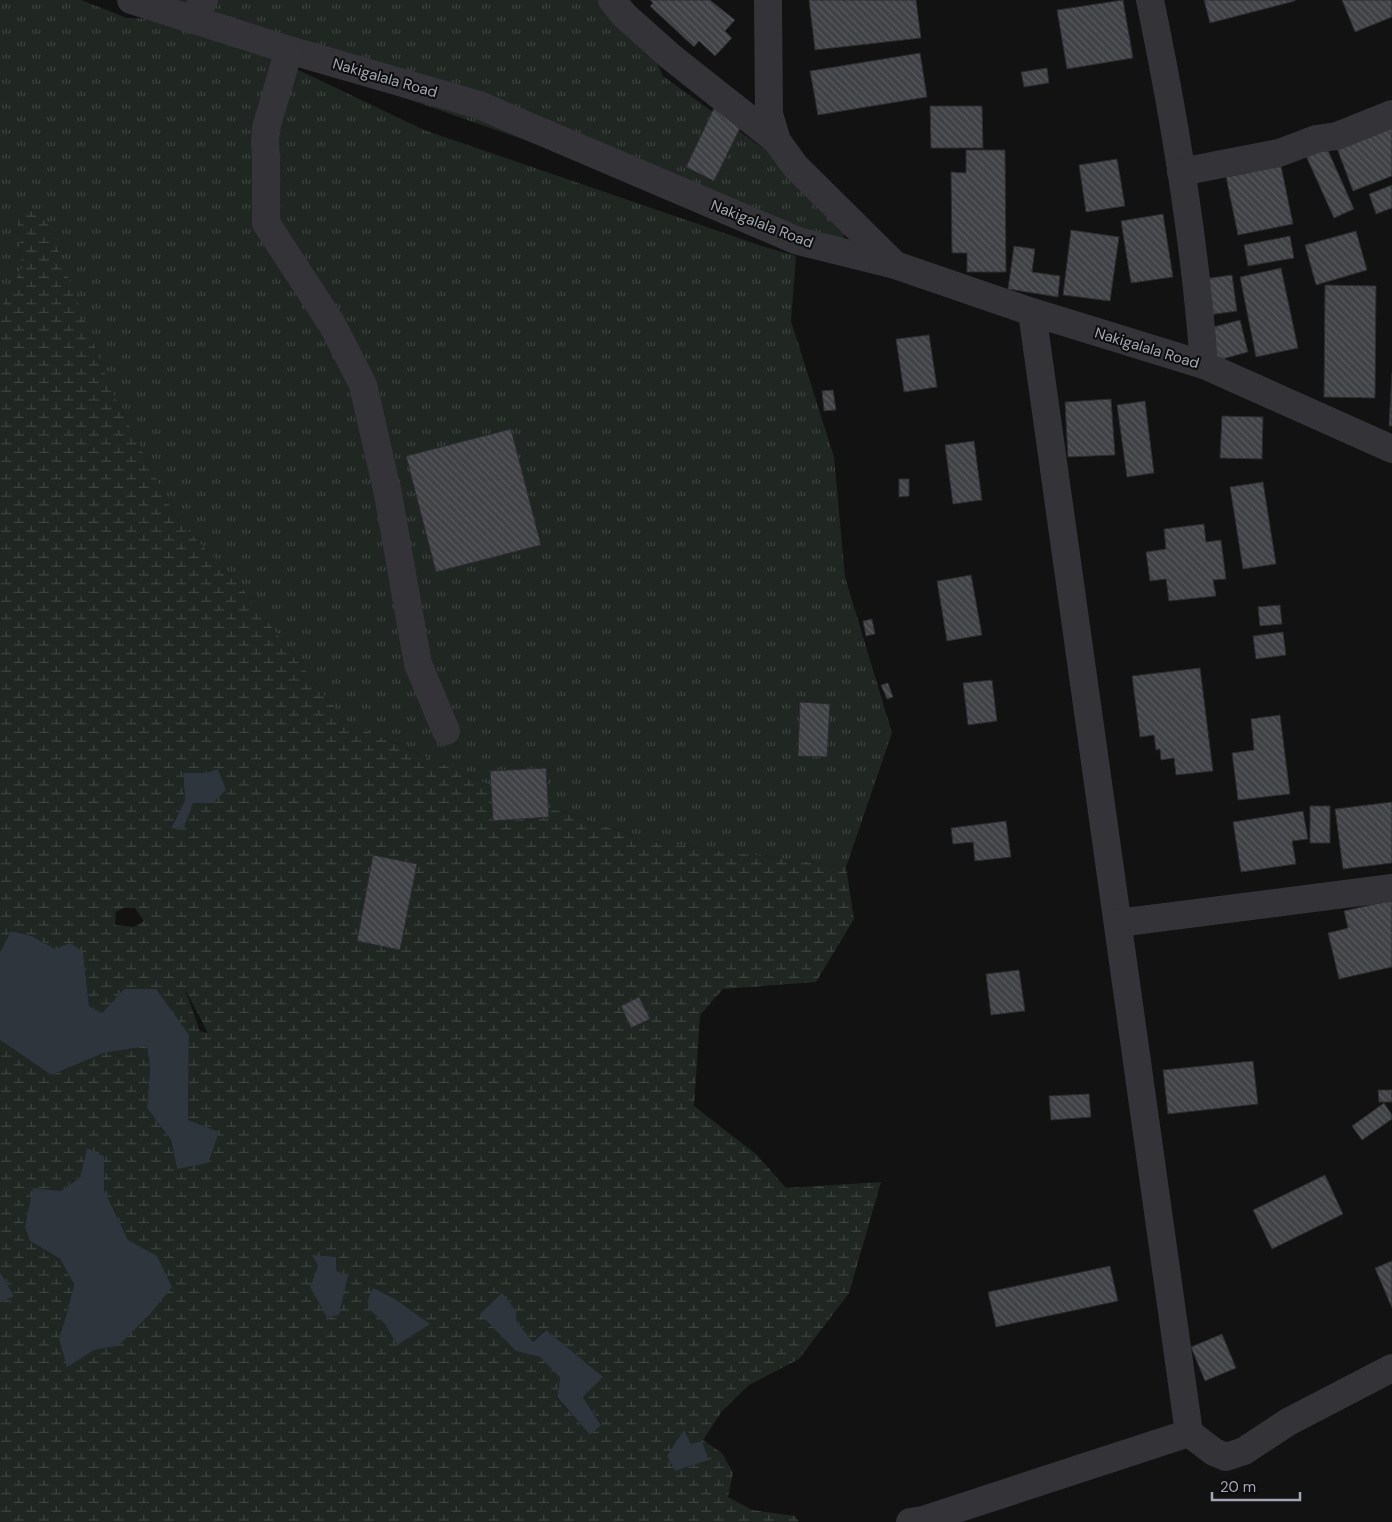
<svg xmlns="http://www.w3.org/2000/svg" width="1392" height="1522" font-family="'DM Sans',sans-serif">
<defs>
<pattern id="grass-tufts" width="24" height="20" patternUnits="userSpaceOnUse" patternTransform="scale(1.25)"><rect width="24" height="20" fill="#202722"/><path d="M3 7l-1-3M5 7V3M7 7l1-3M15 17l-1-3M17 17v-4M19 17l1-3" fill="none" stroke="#3d4440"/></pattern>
<pattern id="wetland-marsh" width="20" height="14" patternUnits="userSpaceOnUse" patternTransform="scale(1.25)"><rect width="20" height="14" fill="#202722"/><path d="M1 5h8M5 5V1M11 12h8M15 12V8" fill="none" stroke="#3d4440"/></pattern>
<pattern id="building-back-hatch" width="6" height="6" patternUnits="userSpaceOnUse" patternTransform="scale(1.25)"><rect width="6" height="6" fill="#414246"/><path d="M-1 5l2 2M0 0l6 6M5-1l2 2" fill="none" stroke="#595a5e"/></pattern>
</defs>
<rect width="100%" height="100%" fill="#121213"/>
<path fill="url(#grass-tufts)" d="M 0,0 L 81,0 L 127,18 L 190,20 L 142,0 L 628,0 L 663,76 L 782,162 L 844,232 L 844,243 L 607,169 L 348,78 L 200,23 L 424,130 L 768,248 L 796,256 L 791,321 L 834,457 L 845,577 L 892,733 L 846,867 L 653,842 L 516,797 L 343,720 L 239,584 L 175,517 L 110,387 L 17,216 L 22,268 L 0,308 Z"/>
<path fill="url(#wetland-marsh)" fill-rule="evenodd" d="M 42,208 L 110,387 L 175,517 L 239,584 L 343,720 L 516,797 L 653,842 L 846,867 L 854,919 L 816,982 L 723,989 L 700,1015 L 694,1106 L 757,1155 L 786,1188 L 881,1182 L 849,1293 L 799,1359 L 749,1385 L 722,1411 L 703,1440 L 722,1453 L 733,1473 L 728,1497 L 752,1510 L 795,1516 L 799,1522 L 0,1522 L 0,1303 L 14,1296 L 0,1272 L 0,1040 L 51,1075 L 104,1053 L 147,1045 L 150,1069 L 147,1108 L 171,1140 L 177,1169 L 218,1132 L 188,1120 L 189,1035 L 124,989 L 102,1013 L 89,1006 L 83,952 L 55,949 L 32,936 L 11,931 L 0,952 L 0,308 L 22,268 L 17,216 ZM 218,769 L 225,790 L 193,803 L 171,827 L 185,800 L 183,774 L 206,773 ZM 123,908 L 135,908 L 144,921 L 134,927 L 115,925 L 116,912 ZM 185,989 L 208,1033 L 207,1033 L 200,1031 ZM 87,1149 L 104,1156 L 104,1190 L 128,1240 L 157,1257 L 118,1346 L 94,1350 L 59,1338 L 67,1313 L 74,1284 L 60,1259 L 30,1241 L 60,1191 L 80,1178 ZM 336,1257 L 336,1271 L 310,1287 L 318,1266 ZM 373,1289 L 397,1345 L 384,1323 L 370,1310 L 367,1301 ZM 516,1311 L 517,1322 L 533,1342 L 545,1330 L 602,1377 L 583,1397 L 601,1424 L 590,1435 L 557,1398 L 560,1378 L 540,1357 L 516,1351 Z"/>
<g fill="#2e353d">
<path d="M 218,769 L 226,790 L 213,803 L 193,803 L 183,830 L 171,828 L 185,800 L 183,773 L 206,773 Z"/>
<path d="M 11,931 L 32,936 L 55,949 L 70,943 L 83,952 L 89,1006 L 102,1013 L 124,989 L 156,989 L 189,1035 L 188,1120 L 219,1132 L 208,1163 L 177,1169 L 171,1140 L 147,1108 L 150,1069 L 147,1046 L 104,1053 L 51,1075 L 0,1040 L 0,952 Z"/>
<path d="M 87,1148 L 104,1156 L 104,1190 L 128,1240 L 157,1256 L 172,1287 L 150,1314 L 118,1346 L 94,1350 L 67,1367 L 59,1338 L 67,1313 L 74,1284 L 60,1259 L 30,1241 L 25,1227 L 33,1188 L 60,1191 L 80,1178 Z"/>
<path d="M 312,1255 L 336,1257 L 336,1271 L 348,1275 L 339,1315 L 327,1317 L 310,1287 L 318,1266 Z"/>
<path d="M 0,1272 L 14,1296 L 0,1303 Z"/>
<path d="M 373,1288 L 395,1299 L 430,1324 L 397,1345 L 384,1323 L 370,1310 L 367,1301 Z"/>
<path d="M 502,1293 L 516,1311 L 517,1322 L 533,1342 L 546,1330 L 603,1377 L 583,1397 L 601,1425 L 590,1435 L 557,1397 L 560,1378 L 540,1357 L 516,1351 L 480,1314 Z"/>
<path d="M 684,1430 L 691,1444 L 702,1441 L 708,1460 L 675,1471 L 667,1456 Z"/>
</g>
<g fill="url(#building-back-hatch)" stroke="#2c2c2f">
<path d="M 650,0 L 710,0 L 735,20 L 725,31 L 732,38 L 715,56 L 699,41 L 694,47 L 650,6 L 653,3 Z"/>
<path d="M 809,0 L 916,0 L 921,38 L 815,50 Z"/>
<path d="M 1123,0 L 1133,58 L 1067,69 L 1057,10 Z"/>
<path d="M 1204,0 L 1295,0 L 1295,1 L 1210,23 Z"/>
<path d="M 1342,0 L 1392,0 L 1392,17 L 1355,32 Z"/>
<path d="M 920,53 L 927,97 L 818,115 L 810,71 Z"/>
<path d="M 1047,68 L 1049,83 L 1024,87 L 1021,72 Z"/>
<path d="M 715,106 L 744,120 L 714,181 L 686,167 Z"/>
<path d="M 930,106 L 982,106 L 983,148 L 931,148 Z"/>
<path d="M 1392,122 L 1392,176 L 1353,191 L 1335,143 Z"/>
<path d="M 1326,146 L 1354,209 L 1334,218 L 1306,156 Z"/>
<path d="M 966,150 L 1005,150 L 1006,272 L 967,272 L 967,253 L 952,253 L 951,172 L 966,173 Z"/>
<path d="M 1117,159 L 1125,206 L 1086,212 L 1079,165 Z"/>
<path d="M 1281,166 L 1293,224 L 1238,235 L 1226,177 Z"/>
<path d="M 1392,185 L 1392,208 L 1376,214 L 1369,194 Z"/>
<path d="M 1163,214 L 1173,277 L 1131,283 L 1121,221 Z"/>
<path d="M 1071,230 L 1119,237 L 1110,301 L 1063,295 Z"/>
<path d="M 1356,231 L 1367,270 L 1316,285 L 1305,245 Z"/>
<path d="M 1290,236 L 1294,258 L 1248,266 L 1244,245 Z"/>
<path d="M 1014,246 L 1035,249 L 1032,272 L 1060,276 L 1058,297 L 1008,289 Z"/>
<path d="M 1281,268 L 1298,348 L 1256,357 L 1240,277 Z"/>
<path d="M 1232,275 L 1237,311 L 1208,315 L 1203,279 Z"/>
<path d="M 1325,285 L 1376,286 L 1375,398 L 1324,397 Z"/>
<path d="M 1240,320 L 1248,352 L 1215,361 L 1206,329 Z"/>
<path d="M 929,335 L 937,387 L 904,392 L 896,339 Z"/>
<path d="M 1392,373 L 1392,426 L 1389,426 Z"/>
<path d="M 833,390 L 836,410 L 824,411 L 822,391 Z"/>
<path d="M 1111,399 L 1115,455 L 1068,457 L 1065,402 Z"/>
<path d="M 1145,401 L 1154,473 L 1127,477 L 1117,405 Z"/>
<path d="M 1222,416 L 1263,417 L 1262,459 L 1220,458 Z"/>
<path d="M 511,429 L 541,545 L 436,572 L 406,456 Z"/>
<path d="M 974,441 L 982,500 L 953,504 L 945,445 Z"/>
<path d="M 899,479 L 909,479 L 909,496 L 899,497 Z"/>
<path d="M 1263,482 L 1276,564 L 1243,569 L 1230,487 Z"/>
<path d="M 1204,524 L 1206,542 L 1221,540 L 1226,579 L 1213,580 L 1216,596 L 1169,601 L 1166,579 L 1150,581 L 1146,552 L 1166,549 L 1164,529 Z"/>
<path d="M 971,575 L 982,635 L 947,641 L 937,581 Z"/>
<path d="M 1280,605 L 1282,624 L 1260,626 L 1258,607 Z"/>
<path d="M 872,619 L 875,634 L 866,636 L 863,621 Z"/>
<path d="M 1283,632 L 1286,655 L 1256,659 L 1253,636 Z"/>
<path d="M 1200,668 L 1213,771 L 1176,775 L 1174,758 L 1161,760 L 1160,749 L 1156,750 L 1154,735 L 1140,737 L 1132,676 Z"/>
<path d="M 992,680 L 997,721 L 968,725 L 963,683 Z"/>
<path d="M 888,683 L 893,697 L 887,699 L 881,685 Z"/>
<path d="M 800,702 L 830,704 L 827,757 L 798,756 Z"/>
<path d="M 1280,715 L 1290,794 L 1238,800 L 1232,753 L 1254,750 L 1251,719 Z"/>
<path d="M 546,768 L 549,817 L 493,821 L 490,771 Z"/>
<path d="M 1392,802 L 1392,863 L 1343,869 L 1335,809 Z"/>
<rect x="1310" y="806" width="20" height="37"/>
<path d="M 1303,811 L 1308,839 L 1292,841 L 1296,864 L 1241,872 L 1233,822 Z"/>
<path d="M 1006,821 L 1011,857 L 975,861 L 973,842 L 953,844 L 951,828 Z"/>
<path d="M 373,855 L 417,864 L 400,950 L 357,941 Z"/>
<path d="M 1392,900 L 1392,967 L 1339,979 L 1328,933 L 1348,928 L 1344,911 Z"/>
<path d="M 1019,970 L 1025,1011 L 991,1015 L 986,974 Z"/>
<path d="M 639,997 L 650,1019 L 631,1028 L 621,1006 Z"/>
<path d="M 1253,1061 L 1258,1104 L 1168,1114 L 1163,1070 Z"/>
<path d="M 1378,1090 L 1392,1090 L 1392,1102 L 1379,1102 Z"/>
<path d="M 1089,1094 L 1091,1117 L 1051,1120 L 1049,1096 Z"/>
<path d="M 1384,1103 L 1392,1115 L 1392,1119 L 1362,1140 L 1352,1126 Z"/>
<path d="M 1325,1175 L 1343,1214 L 1272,1249 L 1253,1210 Z"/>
<path d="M 1392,1261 L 1392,1308 L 1375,1268 Z"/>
<path d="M 1110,1266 L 1118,1301 L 996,1327 L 988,1292 Z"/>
<path d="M 1222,1334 L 1236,1368 L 1205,1381 L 1191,1347 Z"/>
</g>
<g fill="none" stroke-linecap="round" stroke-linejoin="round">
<g stroke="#333338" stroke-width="28">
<path d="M 131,0 L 289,50 L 479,105 L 798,241 L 895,265 L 1032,312 L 1204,365 L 1392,449"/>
<path d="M 612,0 L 624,15 L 671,57 L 777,141"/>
<path d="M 768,0 L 769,114 L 777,141 L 795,166 L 895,265"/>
<path d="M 1150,0 C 1175,120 1195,243 1204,365"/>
<path d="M 192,20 L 204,0"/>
<path d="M 289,50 L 266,128 L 265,142 L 266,159 L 266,223 L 333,326 L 363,385 L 388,494 L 418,664 L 446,731"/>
<path d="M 1181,172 L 1279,153 L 1316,139 L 1337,136 L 1392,114"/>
<path d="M 1032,312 L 1189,1433"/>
<path d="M 1118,923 L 1392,888"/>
<path d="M 910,1522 L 923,1520 L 1189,1433 L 1214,1452 L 1226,1457 L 1244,1451 L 1288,1422 L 1392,1368"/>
</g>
</g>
<g text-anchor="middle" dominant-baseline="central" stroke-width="4" stroke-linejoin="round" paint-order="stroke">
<g font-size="15" fill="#a4a7b3" stroke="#0d0d0e">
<text transform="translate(385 78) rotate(16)">Nakigalala Road</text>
<text transform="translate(762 224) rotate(21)">Nakigalala Road</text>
<text transform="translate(1147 348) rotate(17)">Nakigalala Road</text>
</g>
</g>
<path d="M1212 1492v8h88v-8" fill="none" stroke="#a4a7b3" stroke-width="2.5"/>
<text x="1220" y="1492" font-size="15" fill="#a4a7b3" stroke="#0d0d0e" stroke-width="4" paint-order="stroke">20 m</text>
</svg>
